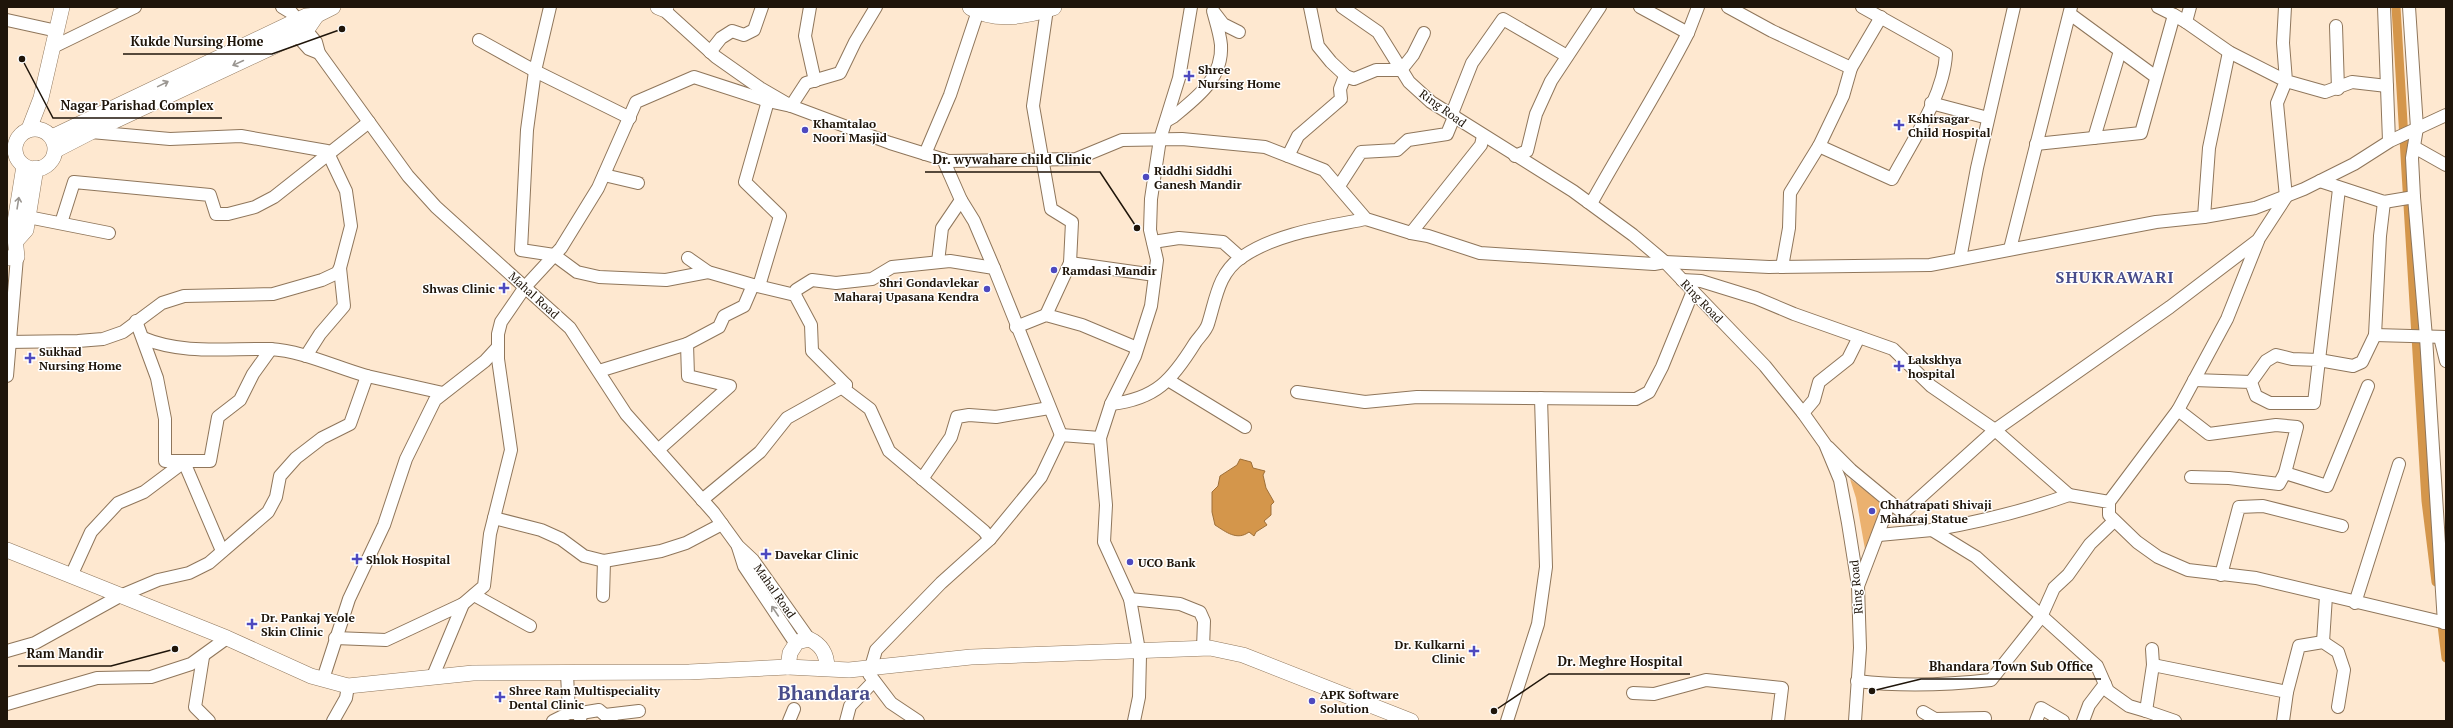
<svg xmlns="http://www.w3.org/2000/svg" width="2453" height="728" font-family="'PT Serif',serif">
<rect width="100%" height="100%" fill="#fee8d0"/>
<path fill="#ebb16f" d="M 1850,479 L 1885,505 L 1866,555 L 1856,498 Z"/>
<path fill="#d4964b" stroke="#9e6f38" d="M 1240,459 L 1251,462 L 1253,468 L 1265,471 L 1263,475 L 1266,488 L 1274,502 L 1271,505 L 1271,515 L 1264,521 L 1267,525 L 1256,532 L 1254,536 L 1249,532 C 1237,541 1226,532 1215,525 L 1212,512 L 1212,492 L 1218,486 L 1220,476 L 1237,465 Z"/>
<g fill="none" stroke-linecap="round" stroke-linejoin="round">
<g stroke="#d4964b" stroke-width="9">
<path d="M 2396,7 L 2426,501 L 2436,582"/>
<path d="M 2441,617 L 2446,658"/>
</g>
<g stroke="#8f765b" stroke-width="14">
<g id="minor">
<path d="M 282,7 L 292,13 L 316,42 L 319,53 L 408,176 L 436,207 L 570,328 L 626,414 L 714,513 L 738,546 L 753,560 L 809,639"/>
<path d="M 550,7 L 535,71 L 527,130 L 521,250 L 554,255 L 577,272 L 599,277 L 666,280 L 708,272"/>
<path d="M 810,7 L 805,36 L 815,81"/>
<path d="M 1310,7 L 1318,46 L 1331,62 L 1346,76"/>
<path d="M 1342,7 L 1378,32 L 1409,82 L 1431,102 L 1573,191 L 1633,235 L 1665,262 L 1765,366 L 1803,413 L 1825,444 L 1840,480 L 1848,523 L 1858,586 L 1860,648 L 1855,721"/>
<path d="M 1640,7 L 1688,33 L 1698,7"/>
<path d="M 1728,7 L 1772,31 L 1851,68"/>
<path d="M 2158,7 L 2174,15"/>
<path d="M 2285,7 L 2283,43 L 2286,81 L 2325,92 L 2352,82 L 2387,86"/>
<path d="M 2384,7 L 2389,141"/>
<path d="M 2409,7 L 2417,128 L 2412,158 L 2414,197 L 2426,337 L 2444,623"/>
<path d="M 663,9 L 716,57 L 760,88 L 791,106 L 806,83 L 840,73 L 855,42 L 876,7"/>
<path d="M 1047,9 L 1033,106 L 1051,209 L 1072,222 L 1070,263"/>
<path d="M 2070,14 L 2156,77"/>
<path d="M 7,20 L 57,31"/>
<path d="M 2336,26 L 2338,89"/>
<path d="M 292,30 L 309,49 L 319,53"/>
<path d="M 479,40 L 535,71 L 630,118"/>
<path d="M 53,47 L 135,7"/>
<path d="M 710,52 L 721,38 L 732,31 L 744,35 L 754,30 L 762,7"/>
<path d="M 1931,103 L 1988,118"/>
<path d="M 1166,121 L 1173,117 C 1196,98 1223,79 1221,45 C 1220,34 1216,22 1213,11 L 1223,24 L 1239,32"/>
<path d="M 2094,138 L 2120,51"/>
<path d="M 2036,144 L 2141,133 L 2174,15 L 2186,22 L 2190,7"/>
<path d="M 1819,146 L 1843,96 L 1851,68 L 1881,17"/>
<path d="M 2414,147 L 2446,165"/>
<path d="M 925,154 L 950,95 L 978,11"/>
<path d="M 1288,156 L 1298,136 L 1341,99 L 1340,89 L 1345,76 L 1354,79 L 1376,70 L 1401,70 L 1413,55 L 1424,33"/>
<path d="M 1515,156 L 1527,151 L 1536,114 L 1551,81 L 1600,7"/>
<path d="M 943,159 L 961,200"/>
<path d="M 604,175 L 638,183"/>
<path d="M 2320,181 L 2384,202 L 2414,197"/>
<path d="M 1339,186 L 1361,152 L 1397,150 L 1408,140 L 1447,134 L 1454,117 L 1453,111 L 1472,63 L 1503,19 L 1567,56"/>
<path d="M 2339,189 L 2319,360 L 2353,366 L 2362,362 L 2375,335 L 2380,236 L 2384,202"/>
<path d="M 1588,202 L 1593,200 C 1624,144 1659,90 1688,33"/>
<path d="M 28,217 L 109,233"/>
<path d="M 2204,217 L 2209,148 L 2229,52"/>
<path d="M 61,223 L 74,182 L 210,195 L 216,214 L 228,214 L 255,207 L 274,197 L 369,122"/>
<path d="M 1411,233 L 1481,145 L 1483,136"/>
<path d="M 1153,242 L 1179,238 L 1223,242 L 1241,258"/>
<path d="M 2010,249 L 2071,7"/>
<path d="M 688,258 L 708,272 L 753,285"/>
<path d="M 1960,259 L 1977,168 L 2014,7"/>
<path d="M 938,262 L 942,228 L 961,200 L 974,221 L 994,268"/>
<path d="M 1782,267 L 1789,228 L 1790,193 L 1819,146 L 1892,179 C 1911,143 1944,96 1946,54 L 1862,7"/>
<path d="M 1682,280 L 1701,281 L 1756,298 L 1794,314 L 1893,349 L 1931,386 L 1995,430 L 2069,495 C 2024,511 1979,522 1932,530 L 1976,557 L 2097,666 L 2108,691 L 2129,706 L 2146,711 L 2153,665 L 2152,649"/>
<path d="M 759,286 L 780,216 L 745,182 L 768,101"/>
<path d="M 795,295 L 796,290 L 812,280 L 836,283 L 872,279 L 892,267 L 950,261 L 994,268 L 1061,435"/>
<path d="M 1046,315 L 1070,263 L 1155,275"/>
<path d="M 136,321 L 157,378 L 165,419 L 165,461 L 210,461 L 218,417 L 240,400 L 253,374 L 271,349"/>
<path d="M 1016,327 L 1046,315 L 1082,325 L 1137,348"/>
<path d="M 2375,335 L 2446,337"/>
<path d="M 2440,337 L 2446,361"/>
<path d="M 143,338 C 183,355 228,348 270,349 C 303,351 335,367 367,376"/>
<path d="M 7,342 L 78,341 L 103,339 L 123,332 L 162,303 L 184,296 L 273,294 L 322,280 L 337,273 L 340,268 L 351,226 L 346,191 L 327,151 L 241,136 L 170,139 L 91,132"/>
<path d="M 306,356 L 320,334 L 344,306 L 340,268"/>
<path d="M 599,371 L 687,344 L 719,327 L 724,316 L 744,306 L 753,285 L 795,295 L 811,325 L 812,351 L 846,385 L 787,418 L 760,452 L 702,500"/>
<path d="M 7,376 L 17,257"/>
<path d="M 1168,380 L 1245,427"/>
<path d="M 2194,380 L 2251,382 L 2256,396 L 2270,403 L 2314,403 L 2319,360 L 2292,359 L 2276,355 L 2266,361 L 2251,382"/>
<path d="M 846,385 L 845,390 L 870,409 L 889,451 L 984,531 L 990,539"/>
<path d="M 1297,392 L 1365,402 L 1417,397 L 1636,399 L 1649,392 L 1662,367 L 1693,291"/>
<path d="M 1111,404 C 1156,399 1172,380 1195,343 C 1199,337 1206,331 1208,324 C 1216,299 1218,273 1242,257 C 1277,233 1325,227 1366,219"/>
<path d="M 2178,410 L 2209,434 L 2276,425 L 2297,427 L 2285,473 L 2279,484 L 2229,478 L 2191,477"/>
<path d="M 1803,413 L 1814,400 L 1819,382 L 1848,359 L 1859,337"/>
<path d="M 1828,447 L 1851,470 L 1903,513 L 1995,430 L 2170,307 L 2258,240 L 2286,197 L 2277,103 L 2286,81 L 2229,52 L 2186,22"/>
<path d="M 658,450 L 730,386 L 688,376 L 687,344"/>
<path d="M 2285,473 L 2327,486 L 2368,386"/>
<path d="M 922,479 L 951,437 L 957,417 L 969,415 L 996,417 L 1049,408"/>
<path d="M 2069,495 L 2109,502 L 2109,515 L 2137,542 L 2158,557 L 2188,570 L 2256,578 L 2446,623"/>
<path d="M 2109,502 L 2178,410 L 2227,319 L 2258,241"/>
<path d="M 494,518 L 541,530 L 561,539 L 584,556 L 604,561 L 661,551 L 686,543 L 722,524"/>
<path d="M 1879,535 L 1932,530"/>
<path d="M 738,547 L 744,566 L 796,644"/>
<path d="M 2221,575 L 2239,507 L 2263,506 L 2342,526"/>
<path d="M 71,576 L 91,532 L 118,503 L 144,492 L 184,462 L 222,551"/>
<path d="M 1858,586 L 1890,502"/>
<path d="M 474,595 L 530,626"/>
<path d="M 603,596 L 604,561"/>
<path d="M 1130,599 L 1180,604 L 1200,612 L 1204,621 L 1203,648"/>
<path d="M 2355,603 L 2399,464"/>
<path d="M 335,638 L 386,640 L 463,604 L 484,586 L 490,534 L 511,450 L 498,359 L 498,334 L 501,322 L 525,287 L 561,248 L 598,188 L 636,102 L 694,77 L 768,101 L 791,106 L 890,143 L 948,161 L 1076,159 L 1122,140 L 1182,139 L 1265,147 L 1324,170 L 1366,219 L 1411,233 L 1428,236 L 1480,253 L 1654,264 L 1665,262 L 1769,267 L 1930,265 L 2156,222 L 2204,217 L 2255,208 L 2304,189 L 2354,164 L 2390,141 L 2446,115"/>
<path d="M 2323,642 L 2326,596"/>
<path d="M 7,651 L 35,643 L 120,596 L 158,580 L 189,573 L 209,563 L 268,512 L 276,497 L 280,476 L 296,458 L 322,438 L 350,424 L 367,376 L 443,393"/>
<path d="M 203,657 L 195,707 L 209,721"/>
<path d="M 2153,665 L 2287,692 L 2283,721"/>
<path d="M 567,674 L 569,713 L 581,713 L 580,721"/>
<path d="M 433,676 L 463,604"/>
<path d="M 323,679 L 349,599 L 384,525 L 406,459 L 435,400 L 485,361 L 497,348"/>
<path d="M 1857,681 C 1903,687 1946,685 1991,680 L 2041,617 L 2054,588 L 2068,575 L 2090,544 L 2114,521"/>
<path d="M 2287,692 L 2299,646 L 2323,642 L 2338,652 L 2344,670 L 2338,707"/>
<path d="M 1633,693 L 1654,694 L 1706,680 L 1782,688 L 1778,721"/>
<path d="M 7,704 L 97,678 L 151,677 L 191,664 L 227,638"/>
<path d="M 2146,711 L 2175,721"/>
<path d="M 1923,712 L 1935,719 L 1985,718 L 1984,721"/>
<path d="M 581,713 L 599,710 L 612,721"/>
<path d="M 605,715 L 639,711"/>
<path d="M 333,721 L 346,698 L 348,686"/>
<path d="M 553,721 L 569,713"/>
<path d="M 789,721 L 794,709"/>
<path d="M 846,721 L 850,706 L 874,681"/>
<path d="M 918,721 L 891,703 L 869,674 L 876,650 L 941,583 L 990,539 L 1041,477 L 1061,435 L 1100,438"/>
<path d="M 1134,721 L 1139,697 L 1140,656 L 1130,599 L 1104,542 L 1106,505 L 1100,438 L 1111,404 L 1135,356 L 1151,306 L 1157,260 L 1150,230 L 1151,199 L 1160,139 L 1179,78 L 1191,7"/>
<path d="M 1507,721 L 1538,624 L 1546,567 L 1541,398"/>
<path d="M 2036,721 L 2041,708 L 2063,721"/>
<path d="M 2083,721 L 2089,705 L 2105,684"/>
</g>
</g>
<g stroke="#8f765b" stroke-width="16">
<g id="major">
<path d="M 658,7 L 663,9 L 666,7"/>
<circle cx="35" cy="149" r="20"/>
<path d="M 29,129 L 41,98 L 62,7"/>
<path d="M 52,137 L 306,16 L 317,15 L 333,7"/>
<path d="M 58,149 L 91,132 L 296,36 L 306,31 L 317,15"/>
<path d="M 17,240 L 26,230 L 36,168"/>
<path d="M 7,258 L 17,257 L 14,228 L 24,166"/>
<path d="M 7,550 L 227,638 L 311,676 L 348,686 L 473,673 L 689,672 L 788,667"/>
<path d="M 827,668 C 827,654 822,645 809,639 L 797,642 L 790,653 L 788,667 L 849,670 L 971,657 L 1210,648 L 1243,655 L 1411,721"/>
</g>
</g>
<g stroke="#8f765b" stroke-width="18">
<path id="highway" d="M 971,7 C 996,22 1028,15 1053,7"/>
</g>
<use href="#minor" stroke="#fff" stroke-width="12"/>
<use href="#major" stroke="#fff" stroke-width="15"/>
<use href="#highway" stroke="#fff" stroke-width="17"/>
</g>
<defs><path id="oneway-shaft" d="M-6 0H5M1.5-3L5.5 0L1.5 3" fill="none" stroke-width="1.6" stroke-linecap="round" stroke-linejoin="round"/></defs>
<g stroke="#9a9691">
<use href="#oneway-shaft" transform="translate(238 63) rotate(155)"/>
<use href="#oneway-shaft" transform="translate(163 84) rotate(-26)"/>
<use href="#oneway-shaft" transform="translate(18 203) rotate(-81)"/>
<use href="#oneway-shaft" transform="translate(775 611) rotate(-124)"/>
</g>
<g fill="#4d49bf" stroke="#fff" stroke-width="1.5">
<path d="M1187 70h4v4h4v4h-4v4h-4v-4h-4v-4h4z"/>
<path d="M1897 119h4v4h4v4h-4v4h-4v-4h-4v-4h4z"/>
<circle cx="805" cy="130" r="4"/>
<circle cx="1146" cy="177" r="4"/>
<circle cx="1054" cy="270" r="4"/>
<path d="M502 282h4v4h4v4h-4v4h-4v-4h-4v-4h4z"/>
<circle cx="987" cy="289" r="4"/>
<path d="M28 352h4v4h4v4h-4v4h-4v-4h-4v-4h4z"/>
<path d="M1897 360h4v4h4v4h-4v4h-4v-4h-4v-4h4z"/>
<circle cx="1872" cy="511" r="4"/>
<path d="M764 548h4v4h4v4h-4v4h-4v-4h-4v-4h4z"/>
<path d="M355 553h4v4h4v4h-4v4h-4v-4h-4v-4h4z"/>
<circle cx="1130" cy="562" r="4"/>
<path d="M250 618h4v4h4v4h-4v4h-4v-4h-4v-4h4z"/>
<path d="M1472 645h4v4h4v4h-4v4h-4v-4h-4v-4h4z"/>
<path d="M498 691h4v4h4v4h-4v4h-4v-4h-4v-4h4z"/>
<circle cx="1312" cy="701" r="4"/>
</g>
<g text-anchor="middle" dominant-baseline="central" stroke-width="3" stroke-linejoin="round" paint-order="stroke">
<g font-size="12" font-weight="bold" fill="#1f150a" stroke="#fff" text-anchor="start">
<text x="1198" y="69">Shree<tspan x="1198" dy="14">Nursing Home</tspan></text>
<text x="1908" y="118">Kshirsagar<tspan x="1908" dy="14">Child Hospital</tspan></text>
<text x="813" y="123">Khamtalao<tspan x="813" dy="14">Noori Masjid</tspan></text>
<text x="1154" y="170">Riddhi Siddhi<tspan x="1154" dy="14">Ganesh Mandir</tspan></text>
<text x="1062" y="270">Ramdasi Mandir</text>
<text x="979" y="282" text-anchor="end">Shri Gondavlekar<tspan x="979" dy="14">Maharaj Upasana Kendra</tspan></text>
<text x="495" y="288" text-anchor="end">Shwas Clinic</text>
<text x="39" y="351">Sukhad<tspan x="39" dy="14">Nursing Home</tspan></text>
<text x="1908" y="359">Lakskhya<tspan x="1908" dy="14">hospital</tspan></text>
<text x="1880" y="504">Chhatrapati Shivaji<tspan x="1880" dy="14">Maharaj Statue</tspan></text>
<text x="775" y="554">Davekar Clinic</text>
<text x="366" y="559">Shlok Hospital</text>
<text x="1138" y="562">UCO Bank</text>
<text x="261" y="617">Dr. Pankaj Yeole<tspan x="261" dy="14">Skin Clinic</tspan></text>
<text x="1465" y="644" text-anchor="end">Dr. Kulkarni<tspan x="1465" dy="14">Clinic</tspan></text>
<text x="509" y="690">Shree Ram Multispeciality<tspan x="509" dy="14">Dental Clinic</tspan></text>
<text x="1320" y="694">APK Software<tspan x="1320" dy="14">Solution</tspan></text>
</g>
<g font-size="12" fill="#1f150a" stroke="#fff">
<text transform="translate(1443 108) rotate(36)">Ring Road</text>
<text transform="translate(534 295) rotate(42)">Mahal Road</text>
<text transform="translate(1702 301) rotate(46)">Ring Road</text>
<text transform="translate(1856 587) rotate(-95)">Ring Road</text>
<text transform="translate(775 591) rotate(55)">Mahal Road</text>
</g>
<g font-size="16" font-weight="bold" letter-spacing="1" fill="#484c8a" stroke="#fff">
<text x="2115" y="277">SHUKRAWARI</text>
</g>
<g font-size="20" font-weight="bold" fill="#484c8a" stroke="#fff">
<text x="824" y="692">Bhandara</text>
</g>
</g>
<path fill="none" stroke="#1f150a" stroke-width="1.5" d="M342 29L272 54H123M22 59L53 118H222M1137 228L1100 172H925M175 649L111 666H18M1494 711L1549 674H1690M1872 691L1921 679H2101"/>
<g fill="#1f150a" stroke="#fff" stroke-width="1.5">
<circle cx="342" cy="29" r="4"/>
<circle cx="22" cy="59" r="4"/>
<circle cx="1137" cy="228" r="4"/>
<circle cx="175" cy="649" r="4"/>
<circle cx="1494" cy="711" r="4"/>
<circle cx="1872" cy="691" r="4"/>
</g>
<g font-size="13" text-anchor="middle" font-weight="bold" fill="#1f150a" stroke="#fff" stroke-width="3" stroke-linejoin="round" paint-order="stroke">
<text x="197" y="46">Kukde Nursing Home</text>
<text x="137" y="110">Nagar Parishad Complex</text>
<text x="1012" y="164">Dr. wywahare child Clinic</text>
<text x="65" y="658">Ram Mandir</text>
<text x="1620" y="666">Dr. Meghre Hospital</text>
<text x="2011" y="671">Bhandara Town Sub Office</text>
</g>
<rect width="2453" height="728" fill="none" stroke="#1f150a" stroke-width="16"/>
</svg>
